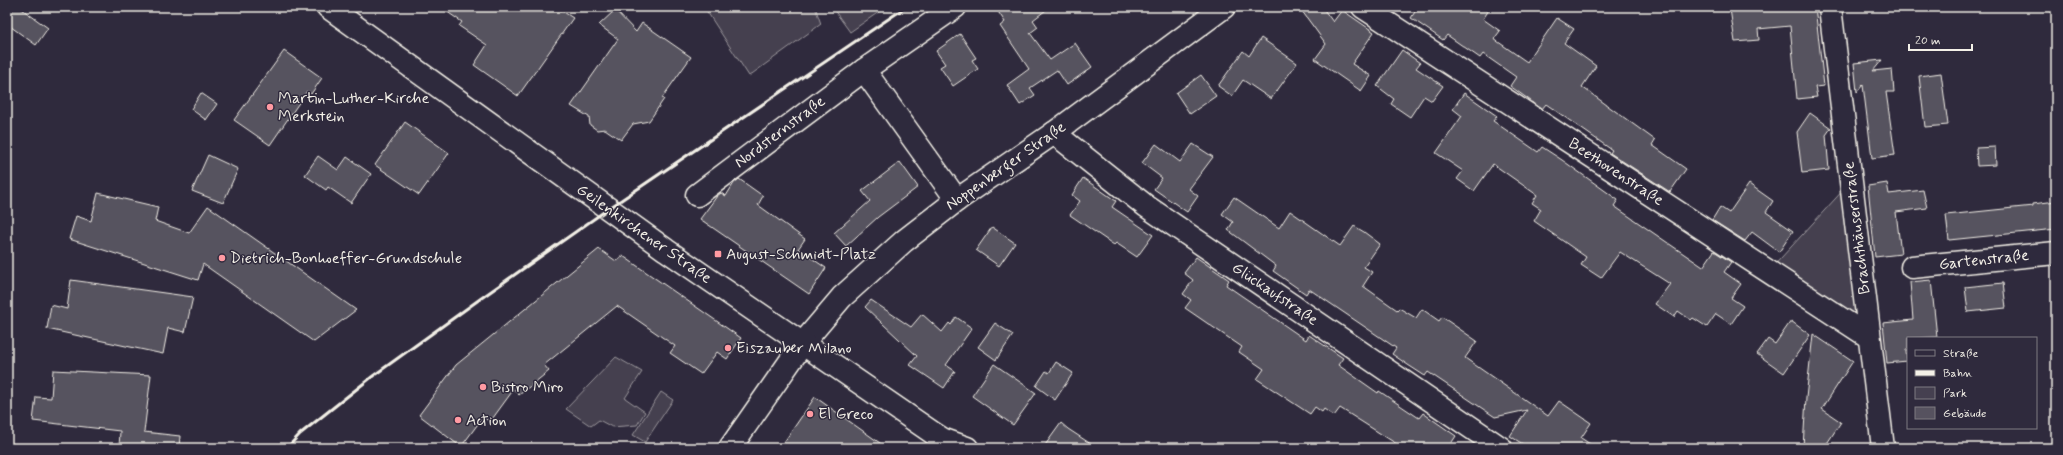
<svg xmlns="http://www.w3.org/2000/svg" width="2063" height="455" font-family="Mynerve,sans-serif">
<rect width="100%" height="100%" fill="#2f2a3d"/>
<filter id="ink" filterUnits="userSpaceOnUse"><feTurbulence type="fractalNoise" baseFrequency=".025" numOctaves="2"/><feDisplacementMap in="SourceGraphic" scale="8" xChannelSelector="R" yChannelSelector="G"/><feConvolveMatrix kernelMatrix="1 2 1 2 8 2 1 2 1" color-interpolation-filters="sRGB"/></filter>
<g filter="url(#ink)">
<g fill="#454050" stroke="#9c989c">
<path d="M 704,7 L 815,7 L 821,24 L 749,76 Z"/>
<path d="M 837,7 L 886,7 L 850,32 L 834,10 Z"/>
<path d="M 1846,187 L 1865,331 L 1770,270 Z"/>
<path d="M 616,357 L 642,372 L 625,398 L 645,412 L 637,425 L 612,427 L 599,420 L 591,426 L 566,409 Z"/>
<path d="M 661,392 L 673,400 L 645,442 L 633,435 Z"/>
</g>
<g fill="#56525f" stroke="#f4f1e8">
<path d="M 7,7 L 19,7 L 48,28 L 36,45 L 7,24 Z"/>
<path d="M 440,7 L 556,7 L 573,18 L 518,96 L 474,65 L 487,45 L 459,26 L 462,22 Z"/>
<path d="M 995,7 L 1050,7 L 1033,20 L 1038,27 L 1030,33 L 1050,60 L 1075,43 L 1092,67 L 1067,85 L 1057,70 L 1030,88 L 1035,95 L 1020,105 L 1007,85 L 1029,69 L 1000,26 L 1005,22 Z"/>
<path d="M 1299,7 L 1322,7 L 1333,22 L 1342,10 L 1374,32 L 1352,64 L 1371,76 L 1361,91 L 1315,59 L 1326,44 Z"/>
<path d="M 1418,7 L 1491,7 L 1483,19 L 1500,31 L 1494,39 L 1527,62 L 1557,18 L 1574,29 L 1564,43 L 1596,66 L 1582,87 L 1655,140 L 1652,145 L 1686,169 L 1670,192 L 1610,153 L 1612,150 L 1546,104 L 1542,109 L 1510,86 L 1516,77 L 1483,54 L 1480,58 L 1447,35 L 1443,40 L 1411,18 Z"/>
<path d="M 1751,7 L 1815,7 L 1824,86 L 1815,87 L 1817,97 L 1797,99 L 1790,26 L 1758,29 L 1759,40 L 1735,42 L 1730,9 Z"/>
<path d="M 615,10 L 636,32 L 642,23 L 691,57 L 662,98 L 664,99 L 649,121 L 633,124 L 621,140 L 605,129 L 597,130 L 590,125 L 589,117 L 571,106 L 618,39 L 599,25 Z"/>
<path d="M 960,34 L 976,58 L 972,60 L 978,69 L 953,86 L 940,67 L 945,64 L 936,51 Z"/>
<path d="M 1261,38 L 1297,63 L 1271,99 L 1243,80 L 1232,96 L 1218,86 L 1243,51 L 1249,56 Z"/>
<path d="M 1402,50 L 1420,63 L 1416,68 L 1443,86 L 1432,101 L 1424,96 L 1410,117 L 1391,104 L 1394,99 L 1377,86 Z"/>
<path d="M 284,51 L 322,78 L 311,94 L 307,91 L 270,145 L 234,120 Z"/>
<path d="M 1882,60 L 1873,71 L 1892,69 L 1894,92 L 1886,92 L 1895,155 L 1872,158 L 1863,85 L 1857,92 L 1854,63 Z"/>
<path d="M 1941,73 L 1948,125 L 1925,127 L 1919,76 Z"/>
<path d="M 1201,75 L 1216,96 L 1190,114 L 1176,93 Z"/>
<path d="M 201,93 L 217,104 L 206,120 L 191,109 Z"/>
<path d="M 1464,93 L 1497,116 L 1493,121 L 1538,152 L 1542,147 L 1562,160 L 1618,200 L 1614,206 L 1703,267 L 1714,251 L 1731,262 L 1724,272 L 1741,284 L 1731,298 L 1743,306 L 1731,324 L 1716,314 L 1707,327 L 1693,318 L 1691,320 L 1678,311 L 1674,317 L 1655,304 L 1670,284 L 1620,252 L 1601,278 L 1581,265 L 1586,257 L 1534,221 L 1541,209 L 1532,203 L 1537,195 L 1493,164 L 1474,191 L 1457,179 L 1463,171 L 1436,153 L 1462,116 L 1453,109 Z"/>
<path d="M 1810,113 L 1831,128 L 1826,135 L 1829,170 L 1802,173 L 1797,132 Z"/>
<path d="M 405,122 L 449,153 L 419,195 L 375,165 Z"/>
<path d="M 1156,144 L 1180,162 L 1193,144 L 1213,157 L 1189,189 L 1198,196 L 1187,212 L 1154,189 L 1162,178 L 1142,163 Z"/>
<path d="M 1995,147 L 1996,165 L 1977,166 L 1976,148 Z"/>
<path d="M 208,155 L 238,169 L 223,203 L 192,191 Z"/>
<path d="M 318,156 L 338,170 L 347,157 L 371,174 L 351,203 L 328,187 L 326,190 L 305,175 Z"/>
<path d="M 900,162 L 918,187 L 878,217 L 846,246 L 834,233 L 870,201 L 862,191 Z"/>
<path d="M 1083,178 L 1116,201 L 1112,207 L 1153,235 L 1137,257 L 1116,243 L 1114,245 L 1070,215 L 1080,201 L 1072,195 Z"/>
<path d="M 739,179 L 763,196 L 758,205 L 805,239 L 798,249 L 826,268 L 809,294 L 700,219 L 717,196 L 721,193 L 726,196 L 734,183 Z"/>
<path d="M 1887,183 L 1889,194 L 1923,190 L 1927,208 L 1896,212 L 1901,254 L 1875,257 L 1868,186 Z"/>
<path d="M 1749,184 L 1773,201 L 1766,212 L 1793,231 L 1779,252 L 1752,232 L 1745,241 L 1712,220 L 1720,207 L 1729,213 Z"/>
<path d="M 98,193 L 158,207 L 155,221 L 189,233 L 208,206 L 356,310 L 314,342 L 203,264 L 198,280 L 69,239 L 76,216 L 91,221 Z"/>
<path d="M 1234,197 L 1279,228 L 1290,211 L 1340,246 L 1354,226 L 1364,232 L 1380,244 L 1364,267 L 1372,272 L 1363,286 L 1397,310 L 1399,308 L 1416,318 L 1422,309 L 1439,321 L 1442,317 L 1477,341 L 1465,358 L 1548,416 L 1559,401 L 1591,423 L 1581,438 L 1596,448 L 1529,448 L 1510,436 L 1527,410 L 1495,417 L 1428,372 L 1425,376 L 1408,365 L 1392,354 L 1396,348 L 1309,289 L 1306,294 L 1273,271 L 1276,266 L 1228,230 L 1233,222 L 1222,214 Z"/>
<path d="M 2056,201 L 2056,229 L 1949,240 L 1946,215 L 2033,206 L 2033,204 Z"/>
<path d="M 992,227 L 1015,243 L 999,266 L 976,250 Z"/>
<path d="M 599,249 L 616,261 L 623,256 L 741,338 L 727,359 L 717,352 L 701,374 L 670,353 L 675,346 L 617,306 L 544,365 L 549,371 L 519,395 L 514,389 L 490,422 L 483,417 L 461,447 L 419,415 L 456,365 Z"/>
<path d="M 1196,257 L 1229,280 L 1226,285 L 1306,340 L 1309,335 L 1343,358 L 1338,365 L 1378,393 L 1379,391 L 1419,418 L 1423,413 L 1456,436 L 1448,448 L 1403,448 L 1340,408 L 1334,416 L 1324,409 L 1322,412 L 1315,407 L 1310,414 L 1257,379 L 1264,369 L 1239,352 L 1242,347 L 1185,308 L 1191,300 L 1183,294 L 1193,280 L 1184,273 Z"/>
<path d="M 71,280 L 193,297 L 185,332 L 168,328 L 163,354 L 47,329 L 51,305 L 67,309 Z"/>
<path d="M 1931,280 L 1937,337 L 1908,338 L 1908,350 L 1906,350 L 1907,361 L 1887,363 L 1883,323 L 1913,320 L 1910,282 Z"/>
<path d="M 2003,283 L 2006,308 L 1968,312 L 1965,287 Z"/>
<path d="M 871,300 L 911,327 L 922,314 L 942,332 L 949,323 L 951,325 L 956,317 L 972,328 L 946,365 L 955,371 L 944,388 L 910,365 L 917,356 L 865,307 Z"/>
<path d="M 1791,321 L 1810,335 L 1784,373 L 1757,354 L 1768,339 L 1775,344 Z"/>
<path d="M 995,323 L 1013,335 L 996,360 L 978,347 Z"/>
<path d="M 1813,334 L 1853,361 L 1822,409 L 1841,422 L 1824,448 L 1803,447 L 1806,398 Z"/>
<path d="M 1056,362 L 1073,373 L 1055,400 L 1036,386 L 1046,371 L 1049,373 Z"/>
<path d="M 994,364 L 1036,393 L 1013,425 L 972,396 Z"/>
<path d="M 53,370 L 151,375 L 144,432 L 180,436 L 179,448 L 119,448 L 120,431 L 33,421 L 36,397 L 51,398 Z"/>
<path d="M 815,397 L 887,448 L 780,448 Z"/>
<path d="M 1061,423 L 1068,429 L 1097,448 L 1043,448 Z"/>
</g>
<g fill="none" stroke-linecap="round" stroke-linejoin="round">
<g stroke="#f4f1e8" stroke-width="25">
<g id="minor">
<path d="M 1363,7 L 1869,337"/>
<path d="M 1830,7 L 1883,448"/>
<path d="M 864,70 L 957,200"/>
<path d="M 1054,133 L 1146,206 L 1501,448"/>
<path d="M 697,195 L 864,70 L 955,7"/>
<path d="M 1912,267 L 2056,253"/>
<path d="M 803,343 L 842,297 L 904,241 L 957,200 L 1054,133 L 1224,7"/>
</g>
</g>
<g stroke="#f4f1e8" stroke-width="25">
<g id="major">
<path d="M 328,7 L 666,250 L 933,433 L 942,439 L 967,448"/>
<path d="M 730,448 L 803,343"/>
</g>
</g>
<use href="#minor" stroke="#2f2a3d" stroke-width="22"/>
<use href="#major" stroke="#2f2a3d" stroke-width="22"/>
<path stroke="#f4f1e8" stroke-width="3" d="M 287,448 L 300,434 L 373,376 L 480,299 L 608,209 L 906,7"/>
</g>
</g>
<g fill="#ff9aa2" stroke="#2f2a3d" stroke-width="1.5">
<circle cx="270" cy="107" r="4"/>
<rect x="714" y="250" width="8" height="8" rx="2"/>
<circle cx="222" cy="258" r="4"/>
<circle cx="728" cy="348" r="4"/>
<circle cx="483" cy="387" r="4"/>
<circle cx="810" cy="414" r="4"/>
<circle cx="458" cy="420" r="4"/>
</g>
<g text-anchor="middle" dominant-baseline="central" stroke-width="3" stroke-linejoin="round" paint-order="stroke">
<g font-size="16" fill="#f4f1e8" stroke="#2f2a3d" text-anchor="start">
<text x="278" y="98">Martin-Luther-Kirche<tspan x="278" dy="18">Merkstein</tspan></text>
<text x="726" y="254">August-Schmidt-Platz</text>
<text x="230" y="258">Dietrich-Bonhoeffer-Grundschule</text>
<text x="736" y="348">Eiszauber Milano</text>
<text x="491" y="387">Bistro Miro</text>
<text x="818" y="414">El Greco</text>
<text x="466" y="420">Action</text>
</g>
<g font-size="16" fill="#f4f1e8" stroke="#2f2a3d">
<text transform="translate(780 132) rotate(-37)">Nordsternstraße</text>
<text transform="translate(1006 166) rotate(-35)">Noppenberger Straße</text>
<text transform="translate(1616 172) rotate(33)">Beethovenstraße</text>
<text transform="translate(1857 228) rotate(-97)">Brachthäuserstraße</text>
<text transform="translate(644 234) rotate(35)">Geilenkirchener Straße</text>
<text transform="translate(1984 260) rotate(-6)">Gartenstraße</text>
<text transform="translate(1275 294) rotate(34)">Glückaufstraße</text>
</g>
</g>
<rect width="2063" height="455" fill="none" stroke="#2f2a3d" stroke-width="24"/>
<rect x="12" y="12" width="2039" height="431" fill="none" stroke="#f4f1e8" stroke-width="1.5" filter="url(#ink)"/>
<rect x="1907" y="337" width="130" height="92" fill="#2f2a3d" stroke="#7e7a81"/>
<rect x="1915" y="350" width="20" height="6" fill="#2f2a3d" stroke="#7e7a81"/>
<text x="1943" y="357" font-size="12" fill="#f4f1e8">Straße</text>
<rect x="1915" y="370" width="20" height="6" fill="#f4f1e8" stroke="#7e7a81"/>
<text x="1943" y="377" font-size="12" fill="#f4f1e8">Bahn</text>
<rect x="1915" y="387" width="20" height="12" fill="#454050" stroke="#7e7a81"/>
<text x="1943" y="397" font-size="12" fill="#f4f1e8">Park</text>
<rect x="1915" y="407" width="20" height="12" fill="#56525f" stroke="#7e7a81"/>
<text x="1943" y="417" font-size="12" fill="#f4f1e8">Gebäude</text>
<path d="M1909 44v6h63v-6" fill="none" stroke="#f4f1e8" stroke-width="2"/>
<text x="1915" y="44" font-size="12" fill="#f4f1e8" stroke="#2f2a3d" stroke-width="3" paint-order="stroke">20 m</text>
</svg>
